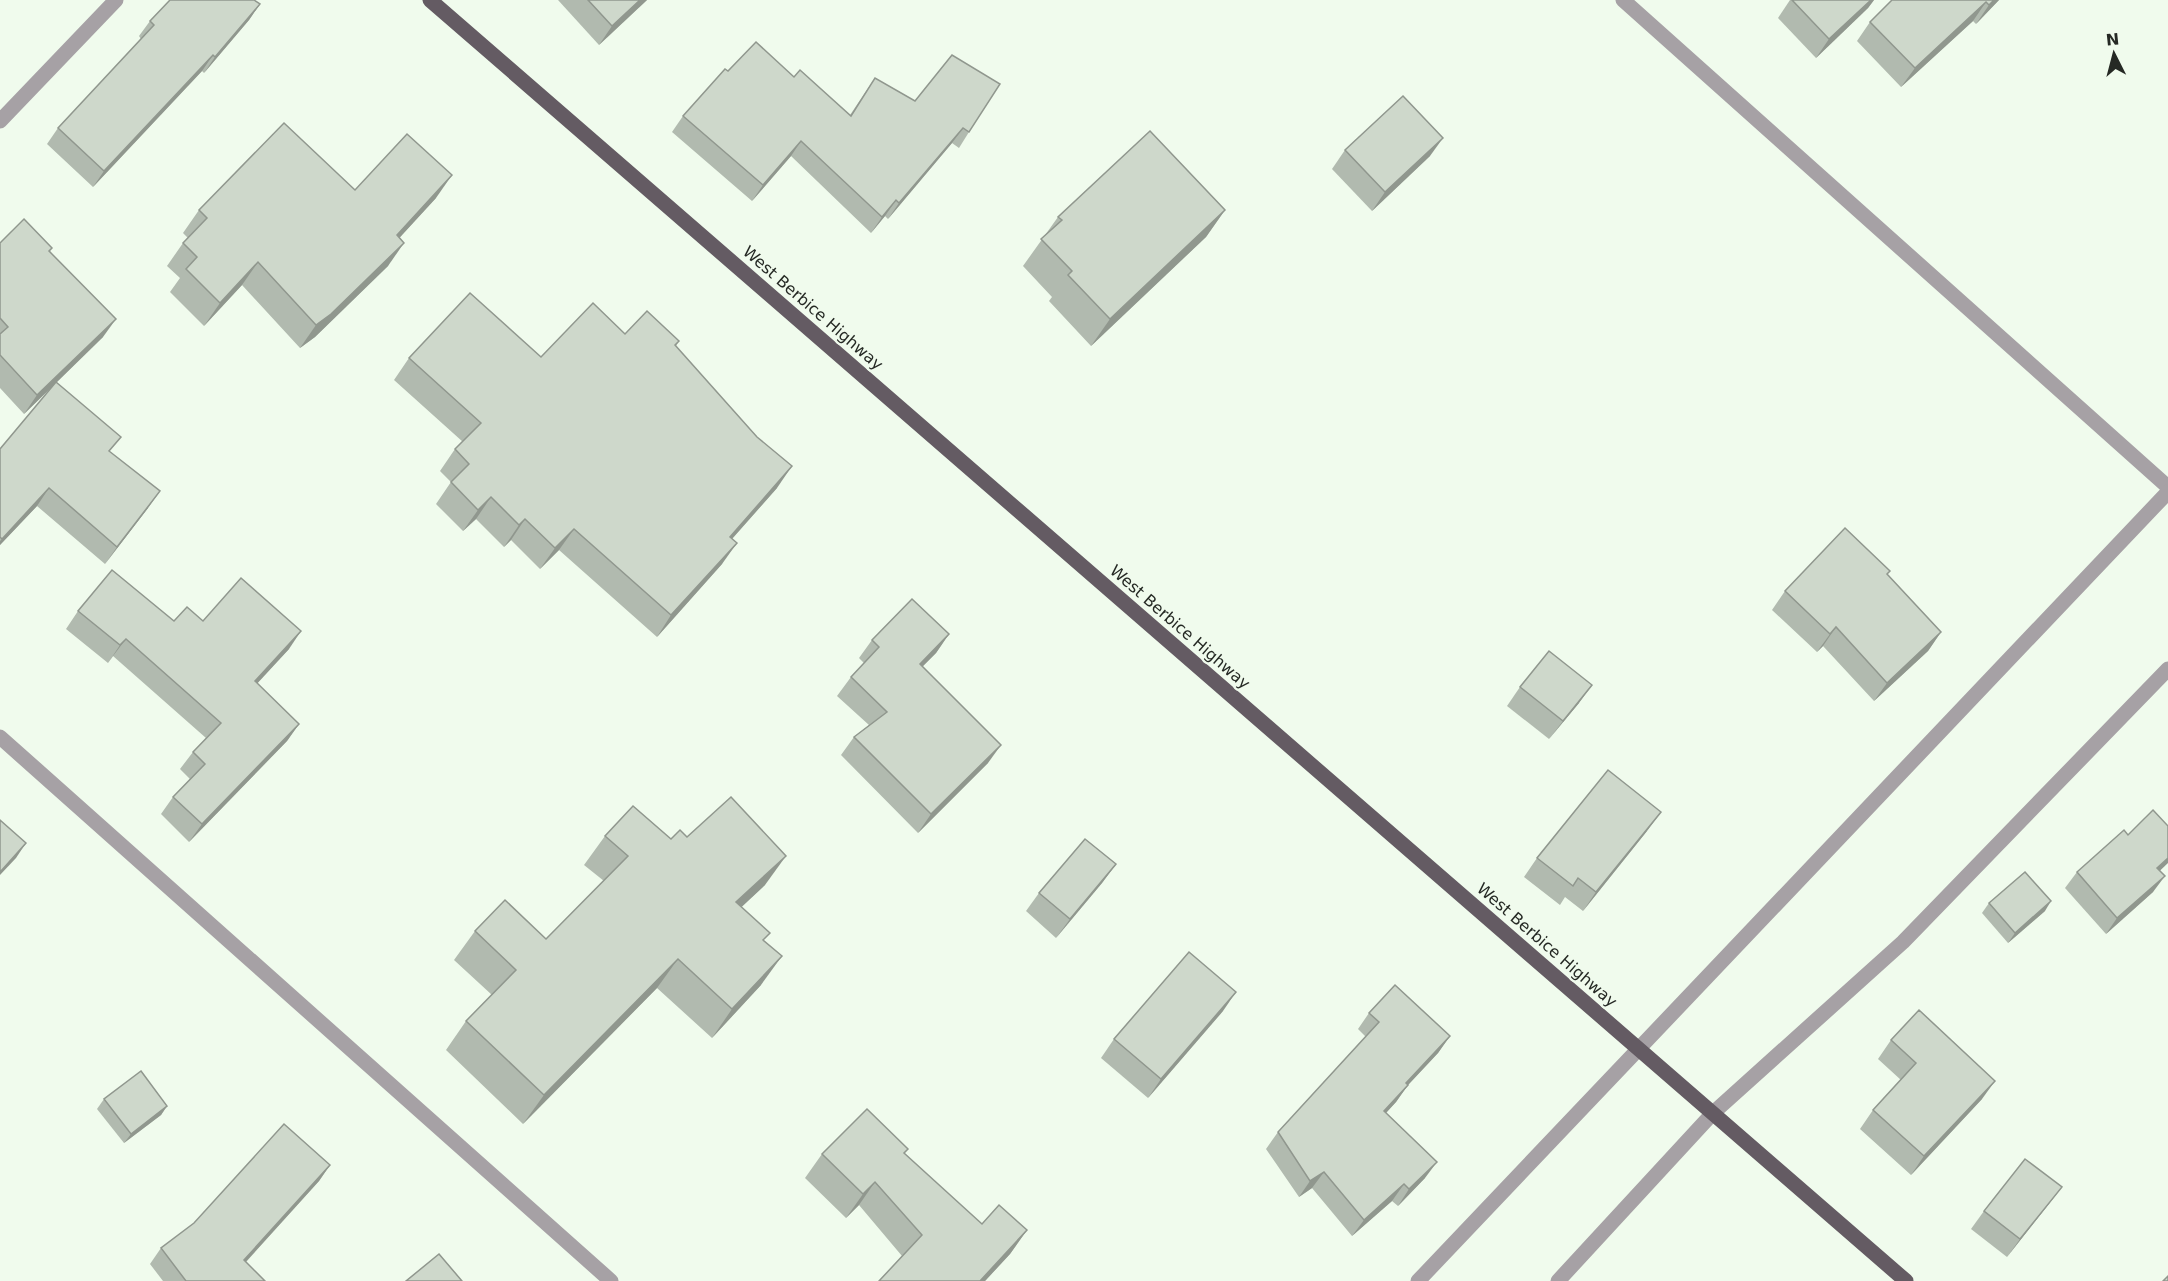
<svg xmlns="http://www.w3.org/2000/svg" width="2168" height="1281" font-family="'DejaVu Sans',sans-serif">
<rect width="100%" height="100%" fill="#f0fbed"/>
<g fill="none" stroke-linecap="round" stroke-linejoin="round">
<g stroke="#a6a1a5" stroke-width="15">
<path d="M 1623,0 L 2168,487"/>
<path d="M 0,121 L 116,0"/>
<path d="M 0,737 L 611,1281"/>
<path d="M 1418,1281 L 2168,492"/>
<path d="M 1558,1281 L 1713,1113 L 1903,942 L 2168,669"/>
</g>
<path stroke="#645b63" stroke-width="15" d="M 430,0 L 1906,1281"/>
</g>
<g fill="#b1baaf">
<path d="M 558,0 L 647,0 L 599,45 Z"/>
<path d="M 1790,0 L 1874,0 L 1868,8 L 1816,58 L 1778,18 Z"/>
<path d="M 1892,0 L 1999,0 L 1976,24 L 1973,21 L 1901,87 L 1857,41 L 1870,22 Z"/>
<path d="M 260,4 L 249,20 L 204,73 L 202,71 L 93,187 L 47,144 L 58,128 L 141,39 L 139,36 L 150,21 Z"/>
<path d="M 952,55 L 969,132 L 959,148 L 952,143 L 888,219 L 885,216 L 871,233 L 791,156 L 752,201 L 672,132 L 683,116 L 794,77 L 850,115 L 875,78 L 915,101 Z"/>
<path d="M 1345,150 L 1430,156 L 1372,211 L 1332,169 Z"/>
<path d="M 355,190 L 436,198 L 399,238 L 388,266 L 315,337 L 300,348 L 242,285 L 204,326 L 170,292 L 180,278 L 167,266 L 183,243 L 188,238 L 183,233 L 199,210 Z"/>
<path d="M 1225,210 L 1206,237 L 1091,346 L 1049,301 L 1052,297 L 1023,266 L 1058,217 Z"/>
<path d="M 0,243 L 52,248 L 50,251 L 103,337 L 56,383 L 110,452 L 148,508 L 105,564 L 37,506 L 0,545 L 0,449 L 52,387 L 24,414 L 0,388 Z"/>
<path d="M 625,334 L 679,341 L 676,346 L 777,488 L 732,539 L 722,564 L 657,637 L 559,550 L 540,569 L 511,540 L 504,547 L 476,519 L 463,531 L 436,504 L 451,482 L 440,471 L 455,449 L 463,442 L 394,380 L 409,358 L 541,357 Z"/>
<path d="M 1887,575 L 1941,632 L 1928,651 L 1874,701 L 1823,646 L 1817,652 L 1772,610 L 1785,591 Z"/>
<path d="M 78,611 L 174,621 L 203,621 L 289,649 L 257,683 L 299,724 L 287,741 L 189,842 L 161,814 L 173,797 L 190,779 L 180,769 L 193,752 L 206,738 L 113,656 L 108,663 L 66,629 Z"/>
<path d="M 949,634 L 936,653 L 922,667 L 988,763 L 918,833 L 841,755 L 854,737 L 869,725 L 837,696 L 851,677 L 864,663 L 859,658 L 872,640 Z"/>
<path d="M 1520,687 L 1579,703 L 1549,739 L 1507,706 Z"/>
<path d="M 1647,831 L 1583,911 L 1565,897 L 1560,905 L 1524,877 L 1537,858 Z"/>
<path d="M 605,836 L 671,839 L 687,837 L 765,885 L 741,907 L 764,941 L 761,985 L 712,1038 L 657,988 L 523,1124 L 446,1050 L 466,1021 L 492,995 L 454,960 L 475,931 L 546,939 L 604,881 L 584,865 Z"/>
<path d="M 1116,864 L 1102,883 L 1056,938 L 1026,911 L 1039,893 Z"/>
<path d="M 2160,871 L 2153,892 L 2106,934 L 2065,888 L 2077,872 Z"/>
<path d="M 1989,903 L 2045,911 L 2008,943 L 1982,913 Z"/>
<path d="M 1223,1011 L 1148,1098 L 1101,1058 L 1114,1039 Z"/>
<path d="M 1369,1013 L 1450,1036 L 1438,1053 L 1408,1085 L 1396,1102 L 1386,1113 L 1425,1178 L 1398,1206 L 1392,1201 L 1352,1236 L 1312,1188 L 1299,1197 L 1266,1149 L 1278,1132 L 1366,1037 L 1358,1029 Z"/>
<path d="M 1891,1040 L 1982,1099 L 1911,1175 L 1860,1129 L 1873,1110 L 1901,1080 L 1878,1059 Z"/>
<path d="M 104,1099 L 167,1106 L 161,1115 L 124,1143 L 97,1109 Z"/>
<path d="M 908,1149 L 904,1154 L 982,1224 L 1027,1230 L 1010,1254 L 985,1281 L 879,1281 L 902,1256 L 859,1205 L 846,1218 L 805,1178 L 822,1154 Z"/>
<path d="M 330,1165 L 319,1181 L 246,1262 L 265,1281 L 163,1281 L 150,1264 L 161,1248 Z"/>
<path d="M 2062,1187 L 2048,1205 L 2007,1257 L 1971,1229 L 1984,1211 Z"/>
</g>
<g fill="#90978e">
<path d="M 640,0 L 647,0 L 599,45 L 612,26 Z"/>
<path d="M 1871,0 L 1874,0 L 1868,8 L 1816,58 L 1829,39 Z"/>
<path d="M 1994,0 L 1999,0 L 1976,24 L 1989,5 Z"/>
<path d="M 1986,2 L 1973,21 L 1901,87 L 1915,68 Z"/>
<path d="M 260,4 L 249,20 L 204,73 L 215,57 Z"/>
<path d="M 213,55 L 202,71 L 93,187 L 104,171 Z"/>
<path d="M 963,128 L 952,143 L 888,219 L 899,203 Z"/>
<path d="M 1443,138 L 1430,156 L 1372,211 L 1385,192 Z"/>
<path d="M 801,141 L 791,156 L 752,201 L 763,185 Z"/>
<path d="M 452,175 L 436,198 L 381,258 L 397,235 Z"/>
<path d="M 896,200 L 885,216 L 871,233 L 882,217 Z"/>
<path d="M 1225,210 L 1206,237 L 1091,346 L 1110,319 Z"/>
<path d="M 404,243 L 388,266 L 315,337 L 300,348 L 316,325 Z"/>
<path d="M 258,262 L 242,285 L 204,326 L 220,303 Z"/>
<path d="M 116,319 L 103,337 L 24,414 L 37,395 Z"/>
<path d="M 792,466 L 777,488 L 715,558 L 730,537 Z"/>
<path d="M 49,488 L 37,506 L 0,545 L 0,541 L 2,539 Z"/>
<path d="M 160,491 L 148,508 L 105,564 L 117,547 Z"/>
<path d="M 491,497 L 476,519 L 463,531 L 478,510 Z"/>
<path d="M 525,519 L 511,540 L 504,547 L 519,525 Z"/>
<path d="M 574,529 L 559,550 L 540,569 L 555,548 Z"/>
<path d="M 737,543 L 722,564 L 657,637 L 671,615 Z"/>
<path d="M 1836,627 L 1823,646 L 1817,652 L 1830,634 Z"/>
<path d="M 301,631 L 289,649 L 243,699 L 255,681 Z"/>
<path d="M 1941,632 L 1928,651 L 1874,701 L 1887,683 Z"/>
<path d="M 949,634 L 936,653 L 906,683 L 920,664 Z"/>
<path d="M 126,639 L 113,656 L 108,663 L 120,645 Z"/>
<path d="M 1592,685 L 1579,703 L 1549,739 L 1563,721 Z"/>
<path d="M 299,724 L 287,741 L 189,842 L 202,824 Z"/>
<path d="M 1001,745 L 988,763 L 918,833 L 931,814 Z"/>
<path d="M 1661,812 L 1647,831 L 1583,911 L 1596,892 Z"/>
<path d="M 26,843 L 16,858 L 0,875 L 0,872 Z"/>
<path d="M 786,856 L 765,885 L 715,932 L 736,902 Z"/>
<path d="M 2168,858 L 2168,863 L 2146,884 L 2157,868 Z"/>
<path d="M 1116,864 L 1102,883 L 1056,938 L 1070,919 Z"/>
<path d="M 2165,876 L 2153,892 L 2106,934 L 2117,918 Z"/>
<path d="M 2051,901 L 2045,911 L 2008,943 L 2015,933 Z"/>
<path d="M 782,956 L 761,985 L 712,1038 L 732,1009 Z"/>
<path d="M 678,959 L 657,988 L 523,1124 L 544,1095 Z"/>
<path d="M 1236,992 L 1223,1011 L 1148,1098 L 1161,1079 Z"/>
<path d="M 1450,1036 L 1438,1053 L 1408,1085 L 1396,1102 L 1372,1128 L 1384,1111 L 1406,1083 Z"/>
<path d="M 1995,1081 L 1982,1099 L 1911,1175 L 1924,1156 Z"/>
<path d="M 167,1106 L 161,1115 L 124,1143 L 131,1134 Z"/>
<path d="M 1437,1162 L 1425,1178 L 1398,1206 L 1409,1189 Z"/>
<path d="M 330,1165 L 319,1181 L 233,1276 L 244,1260 Z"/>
<path d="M 1324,1172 L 1312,1188 L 1299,1197 L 1310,1181 Z"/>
<path d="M 875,1182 L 859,1205 L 846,1218 L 863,1194 Z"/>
<path d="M 1404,1184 L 1392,1201 L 1352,1236 L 1364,1220 Z"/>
<path d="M 2062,1187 L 2048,1205 L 2007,1257 L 2020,1239 Z"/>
<path d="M 1027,1230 L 1010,1254 L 985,1281 L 980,1281 Z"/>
</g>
<g fill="#ced8cb" stroke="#90978e" stroke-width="1.5">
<path d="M 170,0 L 254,0 L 260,4 L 215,57 L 213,55 L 104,171 L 58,128 L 154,25 L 150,21 Z"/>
<path d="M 588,0 L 640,0 L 612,26 Z"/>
<path d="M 1792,0 L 1871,0 L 1829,39 Z"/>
<path d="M 1892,0 L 1994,0 L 1989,5 L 1986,2 L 1915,68 L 1870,22 Z"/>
<path d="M 756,42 L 794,77 L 800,70 L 851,116 L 875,78 L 915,101 L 952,55 L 1000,84 L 969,132 L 963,128 L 899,203 L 896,200 L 882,217 L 801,141 L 763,185 L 683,116 L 725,69 L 728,71 Z"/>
<path d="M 1403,96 L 1443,138 L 1385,192 L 1345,150 Z"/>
<path d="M 284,123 L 355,190 L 407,134 L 452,175 L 397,235 L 404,243 L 331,314 L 316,325 L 258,262 L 220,303 L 186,269 L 197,257 L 183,243 L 207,218 L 199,210 Z"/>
<path d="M 1150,131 L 1225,210 L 1110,319 L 1068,275 L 1072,271 L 1041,239 L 1062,220 L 1058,217 Z"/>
<path d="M 24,219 L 52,248 L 49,251 L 116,319 L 37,395 L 0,355 L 0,334 L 8,327 L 0,318 L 0,243 Z"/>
<path d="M 470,293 L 541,357 L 593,303 L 625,334 L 647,311 L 679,341 L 675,345 L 757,437 L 792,466 L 730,537 L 737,543 L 671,615 L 574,529 L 555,548 L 525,519 L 519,525 L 491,497 L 478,510 L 451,482 L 469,464 L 455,449 L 481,423 L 409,358 Z"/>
<path d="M 56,382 L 121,437 L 109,451 L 160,491 L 117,547 L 49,488 L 2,539 L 0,537 L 0,449 Z"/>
<path d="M 1845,528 L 1890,571 L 1887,574 L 1941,632 L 1887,683 L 1836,627 L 1830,634 L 1785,591 Z"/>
<path d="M 112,570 L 174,621 L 187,607 L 203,621 L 241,578 L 301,631 L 255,681 L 299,724 L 202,824 L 173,797 L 205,764 L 193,752 L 221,723 L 126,639 L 120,645 L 78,611 Z"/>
<path d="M 912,599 L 949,634 L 920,664 L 1001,745 L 931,814 L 854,737 L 887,712 L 851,677 L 879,647 L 872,640 Z"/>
<path d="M 1549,651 L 1592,685 L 1563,721 L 1520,687 Z"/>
<path d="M 1608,770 L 1661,812 L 1596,892 L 1578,878 L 1573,886 L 1537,858 Z"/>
<path d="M 731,797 L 786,856 L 736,902 L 770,933 L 763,940 L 782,956 L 732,1009 L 678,959 L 544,1095 L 466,1021 L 516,970 L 475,931 L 505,900 L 546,939 L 628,856 L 605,836 L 633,806 L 671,839 L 680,830 L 687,837 Z"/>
<path d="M 2153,810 L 2168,826 L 2168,858 L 2157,868 L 2165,876 L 2117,918 L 2077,872 L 2124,830 L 2128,835 Z"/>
<path d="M 0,820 L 26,843 L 0,872 Z"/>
<path d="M 1085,839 L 1116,864 L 1070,919 L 1039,893 Z"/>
<path d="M 2025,872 L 2051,901 L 2015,933 L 1989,903 Z"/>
<path d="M 1189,952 L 1236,992 L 1161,1079 L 1114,1039 Z"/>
<path d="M 1395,985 L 1450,1036 L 1406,1083 L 1408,1085 L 1384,1111 L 1437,1162 L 1409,1189 L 1404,1184 L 1364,1220 L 1324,1172 L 1310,1181 L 1278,1132 L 1379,1022 L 1369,1013 Z"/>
<path d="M 1919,1010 L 1995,1081 L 1924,1156 L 1873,1110 L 1916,1063 L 1891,1040 Z"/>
<path d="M 141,1071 L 167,1106 L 131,1134 L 104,1099 Z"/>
<path d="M 867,1109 L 908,1149 L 904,1153 L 982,1224 L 999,1205 L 1027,1230 L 980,1281 L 879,1281 L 922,1235 L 875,1182 L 863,1194 L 822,1154 Z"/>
<path d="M 284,1124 L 330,1165 L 244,1260 L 265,1281 L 186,1281 L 161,1248 L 194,1223 Z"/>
<path d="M 2025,1159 L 2062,1187 L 2020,1239 L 1984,1211 Z"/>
<path d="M 439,1254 L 462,1281 L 406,1281 Z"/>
<path d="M 2168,1276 L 2168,1281 L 2163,1281 Z"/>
</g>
<g text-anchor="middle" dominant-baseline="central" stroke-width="4.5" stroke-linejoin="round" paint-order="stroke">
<g font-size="16" fill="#252924" stroke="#f0fbed">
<text transform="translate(813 308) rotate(41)">West Berbice Highway</text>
<text transform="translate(1180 627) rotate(41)">West Berbice Highway</text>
<text transform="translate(1547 945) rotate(41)">West Berbice Highway</text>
</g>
</g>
<g transform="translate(2114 54) rotate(354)" stroke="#f0fbed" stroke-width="4.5" paint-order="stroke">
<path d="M0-4.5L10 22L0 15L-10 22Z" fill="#252924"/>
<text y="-9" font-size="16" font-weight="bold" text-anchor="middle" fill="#252924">N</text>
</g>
</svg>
